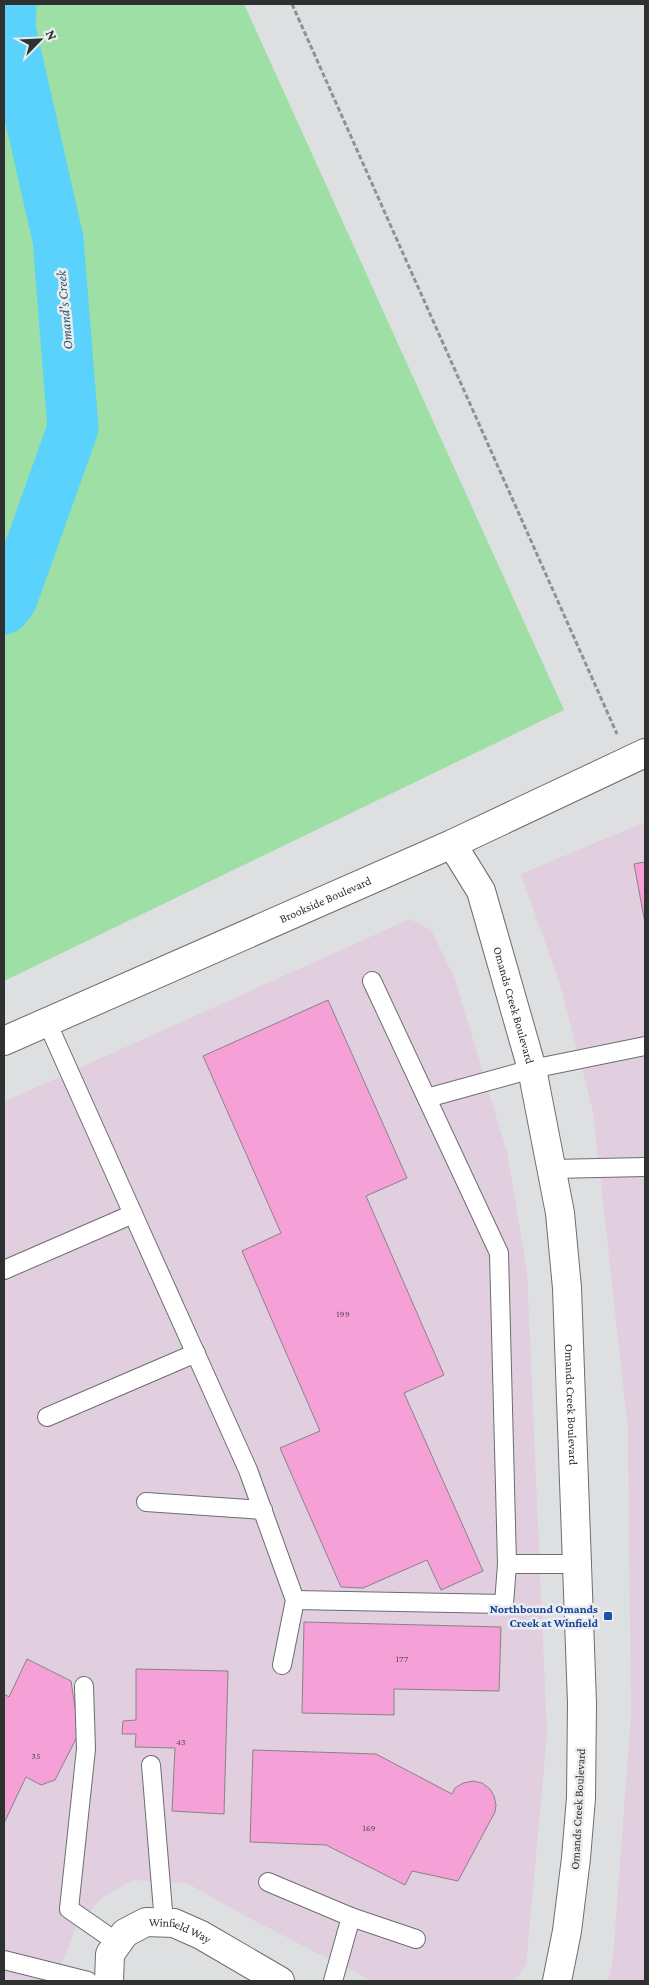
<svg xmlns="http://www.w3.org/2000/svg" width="649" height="1985" font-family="'Crimson Pro',serif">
<rect width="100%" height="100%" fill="#dddfe1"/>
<g fill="#e1cede">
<path d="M 645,822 L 645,1981 L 608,1981 L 613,1959 L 631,1716 L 628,1429 L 593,1111 L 560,984 L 521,874 Z"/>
<path d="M 410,919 L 431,930 L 455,979 L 507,1153 L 527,1271 L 547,1734 L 526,1965 L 514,1981 L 372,1981 L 247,1917 L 187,1883 L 132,1880 L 101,1899 L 77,1925 L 61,1965 L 65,1981 L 4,1981 L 4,1102 Z"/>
</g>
<path fill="#9ddfa5" d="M 4,4 L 244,4 L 564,710 L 4,981 Z"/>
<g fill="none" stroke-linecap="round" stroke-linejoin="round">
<path stroke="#5ad2fc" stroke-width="51" d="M 4,609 L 12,599 L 73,428 L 58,239 L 10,28 L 11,4"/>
</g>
<g fill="#f5a0d7" stroke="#868485">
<path d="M 645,862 L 645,923 L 634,864 Z"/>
<path d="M 328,1000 L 407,1178 L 366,1196 L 444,1375 L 404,1393 L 483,1571 L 441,1590 L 427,1560 L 363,1588 L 341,1587 L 280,1448 L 320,1431 L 242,1251 L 281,1233 L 203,1056 Z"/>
<path d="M 304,1622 L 501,1627 L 499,1691 L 394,1689 L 394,1715 L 302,1713 Z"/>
<path d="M 27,1659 L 71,1681 L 79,1733 L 55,1780 L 41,1785 L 26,1777 L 4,1823 L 4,1694 L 9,1697 Z"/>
<path d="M 136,1669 L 228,1671 L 224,1814 L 172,1811 L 175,1748 L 135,1747 L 136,1734 L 122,1734 L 123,1721 L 136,1720 Z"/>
<path d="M 253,1750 L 376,1754 L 452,1794 L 455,1788 L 463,1783 L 473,1781 L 482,1783 L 490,1789 L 494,1796 L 496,1805 L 495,1812 L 458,1881 L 412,1871 L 405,1885 L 326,1845 L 250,1842 Z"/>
</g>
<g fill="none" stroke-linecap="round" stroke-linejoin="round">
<g stroke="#6b6e70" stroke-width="20">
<g id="service">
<path d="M 427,1098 L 532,1069 L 645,1046"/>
<path d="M 552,1169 L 645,1167"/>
<path d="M 133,1214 L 248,1470 L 295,1600 L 282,1665"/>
<path d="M 4,1270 L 133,1214 L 47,1022"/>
<path d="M 47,1417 L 196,1353"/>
<path d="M 146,1502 L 263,1510"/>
<path d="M 507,1564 L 577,1564"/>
<path d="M 295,1600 L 504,1604 L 507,1564 L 499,1253 L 372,981"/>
<path d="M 84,1686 L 86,1749 L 69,1909 L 118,1943"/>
<path d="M 151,1765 L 164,1923"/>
<path d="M 268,1882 L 351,1917 L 416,1939"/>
<path d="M 4,1960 L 88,1981"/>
<path d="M 333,1981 L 351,1917"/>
</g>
</g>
<g stroke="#6b6e70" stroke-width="30">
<g id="minor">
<path id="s1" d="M 452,844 L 481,891 L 532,1069 L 560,1213 L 567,1288 L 582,1703 L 581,1798 L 576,1858 L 567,1931 L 557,1981"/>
<path id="s2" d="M 109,1981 L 110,1954 L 125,1933 L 146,1922 L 174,1923 L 201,1935 L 280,1981"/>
</g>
</g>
<g stroke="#6b6e70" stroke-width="30">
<g id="tertiary">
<path id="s3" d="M 4,1041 L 452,844 L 645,753"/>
</g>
</g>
<path stroke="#8f9192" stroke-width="3" stroke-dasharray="5 2.5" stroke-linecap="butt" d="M 292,4 L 617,734"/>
<use href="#service" stroke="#fff" stroke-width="18"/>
<use href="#minor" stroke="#fff" stroke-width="28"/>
<use href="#tertiary" stroke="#fff" stroke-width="28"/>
</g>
<rect fill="#1a4fb4" stroke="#eaecef" stroke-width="2" x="603" y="1611" width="10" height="10" rx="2.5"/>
<g text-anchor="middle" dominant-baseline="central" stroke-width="5" stroke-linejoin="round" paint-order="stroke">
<g font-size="10" fill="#604c5a">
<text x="343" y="1313">199</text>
<text x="402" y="1658">177</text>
<text x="181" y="1741">43</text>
<text x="36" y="1755">35</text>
<text x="369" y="1827">169</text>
</g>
<g font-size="12" fill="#2f3030" stroke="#eaecef">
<text stroke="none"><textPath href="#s3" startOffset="351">Brookside Boulevard</textPath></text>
<text stroke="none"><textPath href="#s1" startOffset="174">Omands Creek Boulevard</textPath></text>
<text stroke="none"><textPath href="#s1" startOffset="579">Omands Creek Boulevard</textPath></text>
<text transform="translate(578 1809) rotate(-87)">Omands Creek Boulevard</text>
<text stroke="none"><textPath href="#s2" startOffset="112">Winfield Way</textPath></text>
</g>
<g font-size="12" font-weight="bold" fill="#164399" stroke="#eaecef" text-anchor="end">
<text x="598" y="1609">Northbound Omands<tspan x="598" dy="14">Creek at Winfield</tspan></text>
</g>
<g font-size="14" font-style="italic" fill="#2b5c6e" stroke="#eaecef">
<text transform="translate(64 310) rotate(-95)">Omand's Creek</text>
</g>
</g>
<rect width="649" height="1985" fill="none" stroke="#2f3030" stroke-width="10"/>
<g transform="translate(40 40) rotate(66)" stroke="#eaecef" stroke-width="4" paint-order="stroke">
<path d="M0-4L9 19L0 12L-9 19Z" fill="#2f3030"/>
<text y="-8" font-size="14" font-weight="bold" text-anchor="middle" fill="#2f3030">N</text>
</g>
</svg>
